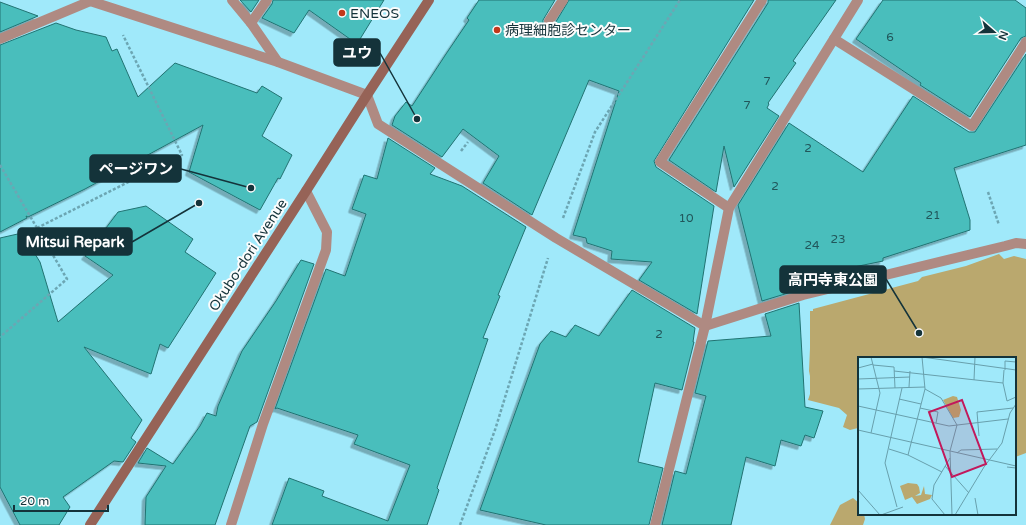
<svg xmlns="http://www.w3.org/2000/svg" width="1026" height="525" font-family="'Varela Round','Noto Sans JP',sans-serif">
<defs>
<filter id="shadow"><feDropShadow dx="-3.5" dy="3.5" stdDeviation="0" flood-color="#0004"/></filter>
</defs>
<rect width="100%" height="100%" fill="#a0e9fa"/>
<g fill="#baa86e">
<path d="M 999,254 L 1004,259 L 1014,256 L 1026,259 L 1026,453 L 1015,457 L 1015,358 L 859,358 L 859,423 L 858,428 L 850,430 L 843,427 L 847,415 L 839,408 L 808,400 L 810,394 L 810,376 L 809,371 L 810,348 L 810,311 L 813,311 L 813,309 L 918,281 L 922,277 L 966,266 Z"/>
<path d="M 853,498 L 859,503 L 859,514 L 864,514 L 865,519 L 863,525 L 830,525 L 840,505 Z"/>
</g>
<g fill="#49bebc" stroke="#217372" filter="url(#shadow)">
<path d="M 240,0 L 259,0 L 251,12 Z"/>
<path d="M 273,0 L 384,0 L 357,44 L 309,10 L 294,33 L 262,18 L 272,4 Z"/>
<path d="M 479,0 L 555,0 L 543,20 L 543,24 L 549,27 L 554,25 L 569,0 L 754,0 L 654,161 L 656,167 L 714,206 L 697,314 L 639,280 L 652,262 L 611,259 L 612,251 L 587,243 L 586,238 L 573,235 L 619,91 L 589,80 L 532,215 L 483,183 L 499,156 L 463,129 L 442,157 L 392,125 L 395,116 L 406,102 L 412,106 L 446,54 L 469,20 L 467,18 Z"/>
<path d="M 768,0 L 836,0 L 793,61 L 796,63 L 768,103 L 769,104 L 767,108 L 779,116 L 734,187 L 724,146 L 716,192 L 669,160 L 768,3 Z"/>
<path d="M 883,0 L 1015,0 L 1026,8 L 1026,36 L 1021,38 L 970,117 L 920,85 L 921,83 L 856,39 Z"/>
<path d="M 0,2 L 38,16 L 0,32 Z"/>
<path d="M 56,23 L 76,30 L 106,37 L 112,51 L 117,49 L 138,97 L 175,63 L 257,93 L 262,86 L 282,98 L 262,136 L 292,155 L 280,179 L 278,178 L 260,210 L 189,172 L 203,125 L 85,189 L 28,217 L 26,216 L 27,218 L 0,232 L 0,45 Z"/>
<path d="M 1026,54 L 1026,145 L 954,168 L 970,220 L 970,230 L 883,258 L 883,261 L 854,267 L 854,269 L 822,276 L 798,284 L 797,285 L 798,290 L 762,301 L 738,205 L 789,123 L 863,172 L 913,96 L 969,132 L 975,132 Z"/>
<path d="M 388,138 L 435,168 L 430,174 L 462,186 L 526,227 L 498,295 L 500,296 L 483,338 L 488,339 L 437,488 L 439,490 L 427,525 L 272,525 L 289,478 L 324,491 L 322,496 L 388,521 L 410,465 L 354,444 L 358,435 L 277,408 L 275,409 L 326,269 L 345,276 L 366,214 L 352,209 L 364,175 L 377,179 Z"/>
<path d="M 146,206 L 193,239 L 185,252 L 216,273 L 168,348 L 160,344 L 151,374 L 84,347 L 142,420 L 131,438 L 136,442 L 123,462 L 114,461 L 63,497 L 70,507 L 59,525 L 20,525 L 0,487 L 0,238 L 22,233 L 40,262 L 58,322 L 113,275 L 85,256 L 118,212 Z"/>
<path d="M 301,260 L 314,264 L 257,422 L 250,426 L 215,525 L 145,525 L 146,497 L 166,466 L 138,463 L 147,448 L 173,464 L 200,426 L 207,413 L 216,416 L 218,406 L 242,351 L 276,301 Z"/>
<path d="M 632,290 L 695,328 L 693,342 L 694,342 L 682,390 L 655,383 L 638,462 L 663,468 L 649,525 L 546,525 L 480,510 L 540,344 L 551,331 L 566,337 L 575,325 L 599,336 Z"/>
<path d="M 799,303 L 805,407 L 823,411 L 814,438 L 805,435 L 801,446 L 781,440 L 775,466 L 746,457 L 731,525 L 662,525 L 675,471 L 686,474 L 706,396 L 695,393 L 708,341 L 771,336 L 765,314 Z"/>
</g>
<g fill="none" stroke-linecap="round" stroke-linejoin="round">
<g stroke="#6ca6b3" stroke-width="2.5" stroke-dasharray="3 2" stroke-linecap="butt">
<path d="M 461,151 L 468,142"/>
<path d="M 0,165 L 67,279 L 0,337"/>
<path d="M 988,192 L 999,225"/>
<path d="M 563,218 L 595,132 L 680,0"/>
<path d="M 37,228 L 182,155 L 123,35"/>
<path d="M 460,525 L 495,430 L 548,258"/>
</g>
<g stroke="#af8a82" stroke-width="10">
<path d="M 549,21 L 563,0"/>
<path d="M 251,23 L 267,0"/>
<path d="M 729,208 L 660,162 L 762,0"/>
</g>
<g stroke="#af8a82" stroke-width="10">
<path d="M 232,0 L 251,23 L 278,62"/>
<path d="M 0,39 L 93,0"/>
<path d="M 834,39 L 972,126 L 1026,42"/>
<path d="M 367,95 L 378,124 L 556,238 L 705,326 L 803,295 L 1005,246 L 1016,243 L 1026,244"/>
<path d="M 231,525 L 263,424 L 326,250 L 327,232 L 306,191"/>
<path d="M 655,525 L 705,326 L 729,208 L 858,0"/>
</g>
<path stroke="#af8a82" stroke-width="10" d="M 87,0 L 278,62 L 367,95"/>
<path stroke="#966357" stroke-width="10" d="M 90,525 L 306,191 L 367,95 L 429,0"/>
</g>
<g fill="#c2371a" stroke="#fcfcfc" stroke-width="1.5">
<circle cx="342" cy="13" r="4"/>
<circle cx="497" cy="30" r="4"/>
</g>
<g text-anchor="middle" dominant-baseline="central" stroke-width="4" stroke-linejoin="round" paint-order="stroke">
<g font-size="12" fill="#21565a">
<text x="890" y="37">6</text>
<text x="767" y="81">7</text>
<text x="747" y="105">7</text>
<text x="808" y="148">2</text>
<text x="775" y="186">2</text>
<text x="933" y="215">21</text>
<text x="686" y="218">10</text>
<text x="838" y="239">23</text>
<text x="812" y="245">24</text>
<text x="659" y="334">2</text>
</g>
<g font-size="14" fill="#14333a" stroke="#fcfcfc" text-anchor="start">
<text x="350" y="13">ENEOS</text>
<text x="505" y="30">病理細胞診センター</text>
</g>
<g font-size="14" fill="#14333a" stroke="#fcfcfc">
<text transform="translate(248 255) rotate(-57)">Okubo-dori Avenue</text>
</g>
</g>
<g transform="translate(858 357)">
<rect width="158" height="158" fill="#a0e9fa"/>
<path d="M 95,39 L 99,40 L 103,53 L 101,60 L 95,61 L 85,43 ZM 50,126 L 59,127 L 61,130 L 62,136 L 57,139 L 63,138 L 66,129 L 67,137 L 74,138 L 72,142 L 59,147 L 54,140 L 47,143 L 42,129 Z" fill="#baa86e"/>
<path fill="none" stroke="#68a0ad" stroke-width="1" d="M 13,0 L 22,36 L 13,76M 64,0 L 158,13M 15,8 L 36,10 L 37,31M 0,11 L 15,7M 147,13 L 147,4 L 158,5M 36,14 L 145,26 L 146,13M 0,22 L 52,20M 116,23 L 117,0M 145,26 L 149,44 L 158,40M 51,30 L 52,14M 0,32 L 67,30M 67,32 L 83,41 L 99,68 L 92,94 L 94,158M 41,42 L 63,47M 0,49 L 91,69 L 150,62M 62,51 L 80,55 L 78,66M 0,73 L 158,109M 121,79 L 119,55 L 155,51M 31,92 L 50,98 L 84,115M 99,96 L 103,93 L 139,92M 50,98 L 67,32 L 64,0M 87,109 L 111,136M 149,110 L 158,111 L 158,121M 0,133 L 22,158M 117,141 L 120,158M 39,150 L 27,106 L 44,31M 23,158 L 45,150M 87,158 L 74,142 L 76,128 L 92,101M 97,158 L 126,110 L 144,86 L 152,56 L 158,47"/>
<path fill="#c2185b" fill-opacity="0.15" stroke="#c2185b" stroke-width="2" d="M 104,43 L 128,107 L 94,120 L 71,55 Z"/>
<rect width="158" height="158" fill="none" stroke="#14333a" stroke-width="2"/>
</g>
<path fill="none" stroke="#14333a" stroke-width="1.5" d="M417 119L380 53M251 188L181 169M199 203L132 242M919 333L886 279"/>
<g fill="#14333a" stroke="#fcfcfc" stroke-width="1.5">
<circle cx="417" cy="119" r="4"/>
<circle cx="251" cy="188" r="4"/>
<circle cx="199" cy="203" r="4"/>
<circle cx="919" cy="333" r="4"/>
</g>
<g fill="#14333a" stroke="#14333a" stroke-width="1.5">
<rect x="334" y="39" width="46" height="27" rx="4"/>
<rect x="90" y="155" width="91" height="27" rx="4"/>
<rect x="18" y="228" width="114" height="27" rx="4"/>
<rect x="780" y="266" width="106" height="27" rx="4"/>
</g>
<g font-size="15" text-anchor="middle" font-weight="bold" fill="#fff">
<text x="357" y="58">ユウ</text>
<text x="136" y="174">ページワン</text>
<text x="75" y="247">Mitsui Repark</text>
<text x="833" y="285">高円寺東公園</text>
</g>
<g transform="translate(994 32) rotate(110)" stroke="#fcfcfc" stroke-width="3" paint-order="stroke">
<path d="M0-3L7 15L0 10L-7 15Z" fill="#14333a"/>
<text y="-6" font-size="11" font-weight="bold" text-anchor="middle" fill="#14333a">N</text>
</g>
<path d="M14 505v6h94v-6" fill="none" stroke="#14333a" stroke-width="2"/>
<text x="20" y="505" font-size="12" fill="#14333a" stroke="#fcfcfc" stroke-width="3" paint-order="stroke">20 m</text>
</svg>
